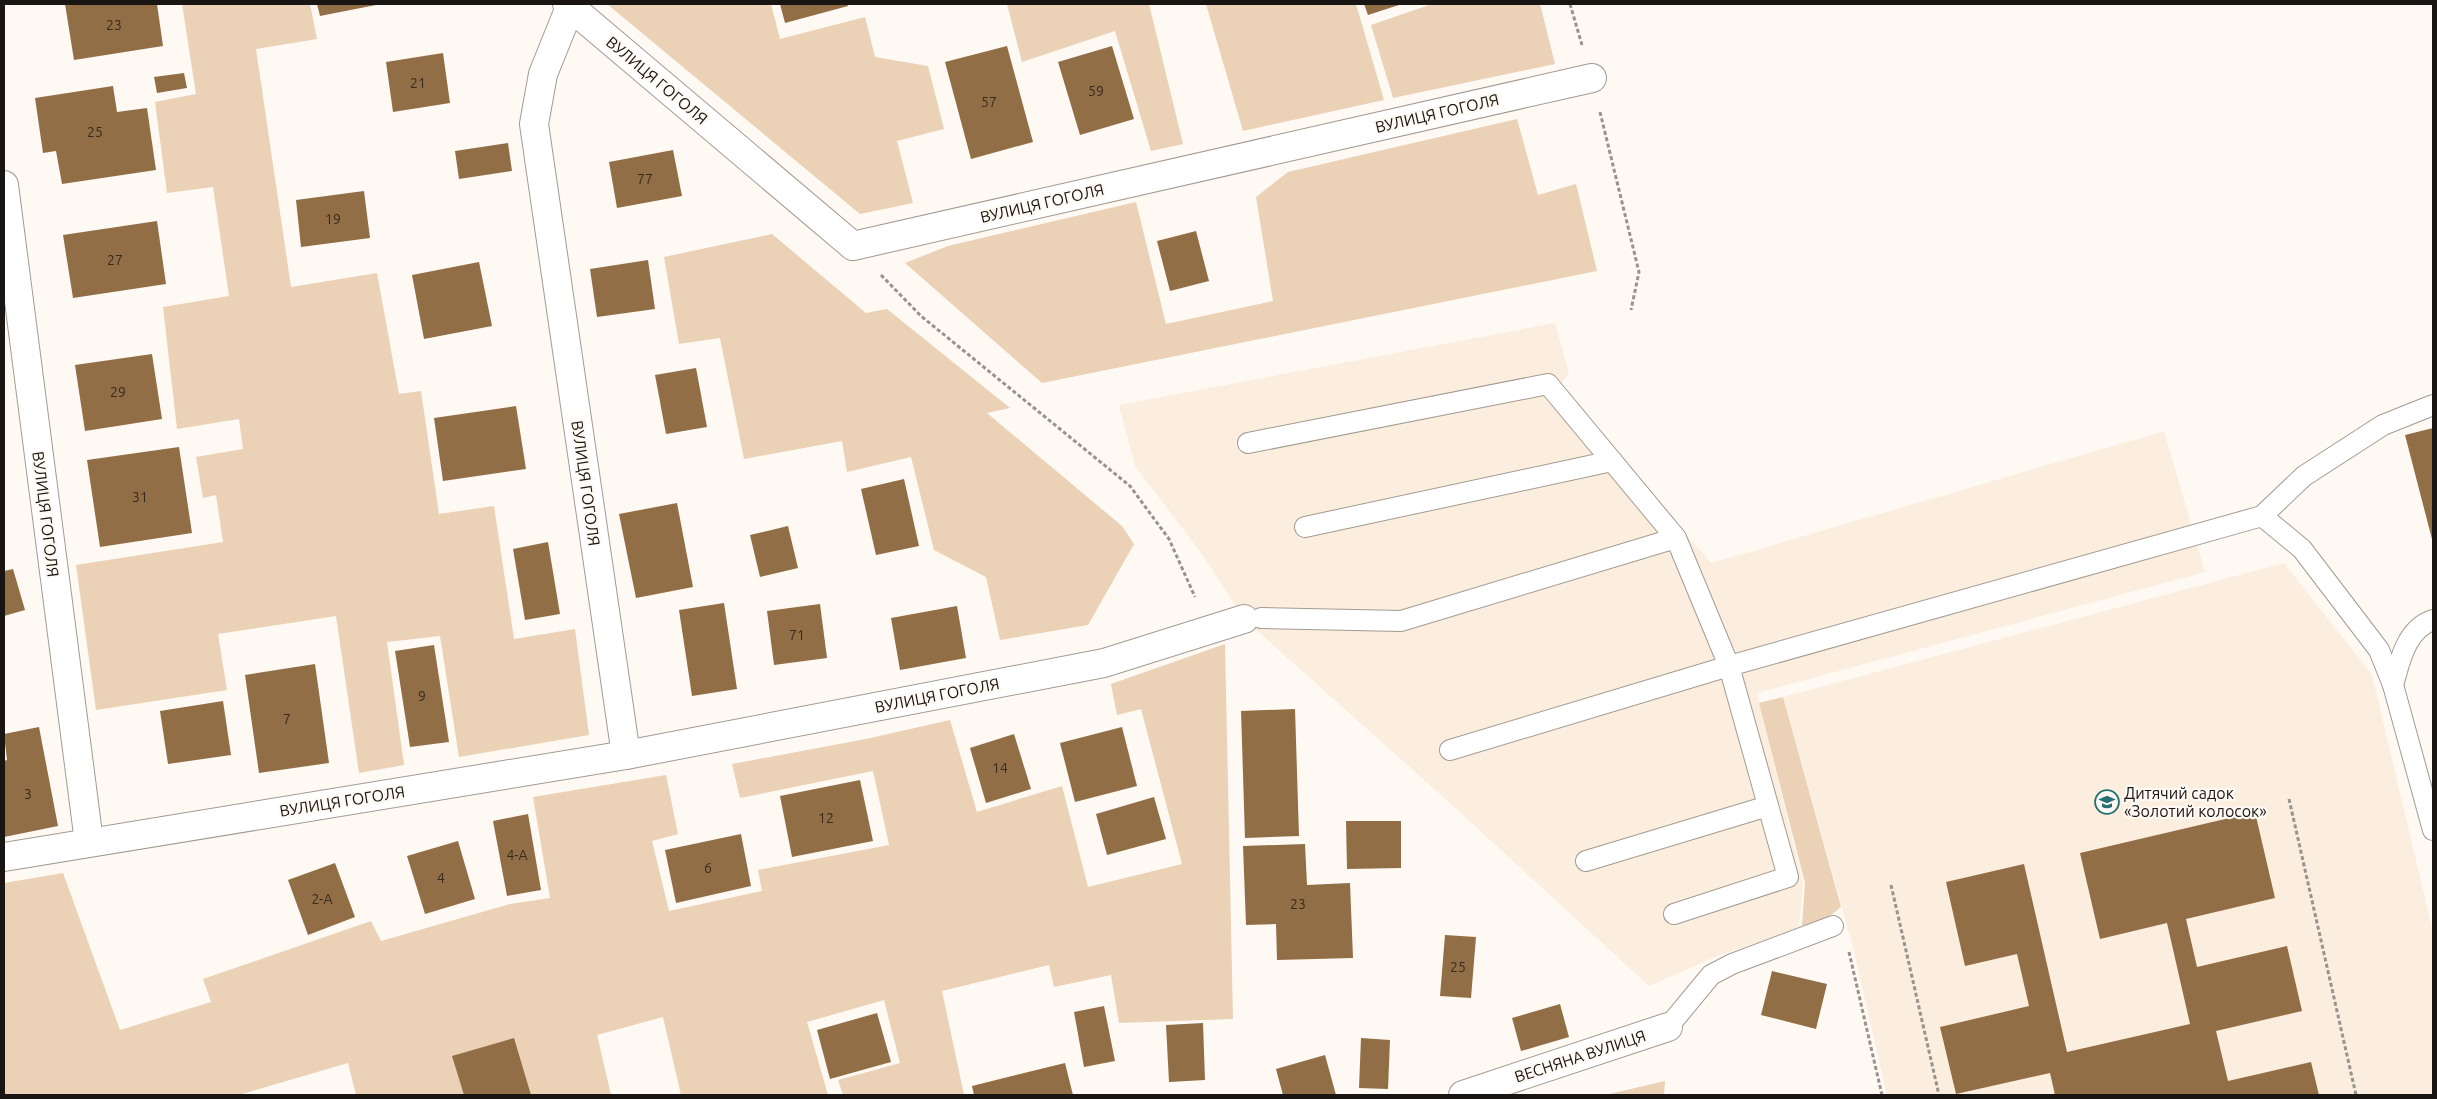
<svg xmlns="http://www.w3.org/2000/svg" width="2437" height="1099" font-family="Ubuntu,sans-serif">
<rect width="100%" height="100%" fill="#fef9f3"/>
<g fill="#fceede">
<path d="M 1555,323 L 1569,373 L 1558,388 L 1711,563 L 2164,431 L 2205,572 L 1757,693 L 1803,883 L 1799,928 L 1715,957 L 1649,986 L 1452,805 L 1244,619 L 1202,554 L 1135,466 L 1119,405 Z"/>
<path d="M 2284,563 L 2372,675 L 2433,932 L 2433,1095 L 1887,1095 L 1852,943 L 1783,697 Z"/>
</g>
<g fill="#ebd1b5">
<path d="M 182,4 L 310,4 L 317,39 L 256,49 L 291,287 L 377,273 L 399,394 L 421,391 L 439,514 L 494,506 L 514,639 L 575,629 L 589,735 L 459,757 L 440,636 L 387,642 L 404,765 L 359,773 L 336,616 L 218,634 L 227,690 L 96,710 L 76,565 L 223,542 L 216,495 L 203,498 L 196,457 L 243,449 L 239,419 L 177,429 L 163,307 L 229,296 L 213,187 L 167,193 L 155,102 L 196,94 Z"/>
<path d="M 607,4 L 771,4 L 780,39 L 865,17 L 875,57 L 928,66 L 944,129 L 897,141 L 913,203 L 860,214 Z"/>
<path d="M 1007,4 L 1149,4 L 1183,144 L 1151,151 L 1115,31 L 1022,62 Z"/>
<path d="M 1206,4 L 1356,4 L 1384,100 L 1243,131 Z"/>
<path d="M 1432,4 L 1540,4 L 1555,64 L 1393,98 L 1371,25 Z"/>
<path d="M 1517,119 L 1538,195 L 1576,184 L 1597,271 L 1042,383 L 905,263 L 948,246 L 1136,202 L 1166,324 L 1273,301 L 1256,197 L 1288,172 Z"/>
<path d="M 772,234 L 866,313 L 887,309 L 1010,408 L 987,413 L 1122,526 L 1134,544 L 1088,625 L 1000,640 L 986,577 L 934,550 L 911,457 L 847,472 L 842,441 L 744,459 L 720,338 L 679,344 L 664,257 Z"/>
<path d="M 1225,644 L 1233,1019 L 1119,1023 L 1111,975 L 1054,987 L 1049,965 L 942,991 L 964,1095 L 843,1095 L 838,1080 L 900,1063 L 884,1000 L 807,1022 L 828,1095 L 681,1095 L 663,1017 L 597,1035 L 611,1095 L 356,1095 L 348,1063 L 239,1095 L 4,1095 L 4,883 L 63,873 L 120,1030 L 211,1002 L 203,979 L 371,921 L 381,941 L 510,904 L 550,898 L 533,797 L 666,775 L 678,834 L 652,841 L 669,911 L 762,891 L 758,870 L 889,845 L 873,771 L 740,798 L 732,764 L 866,739 L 950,720 L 977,812 L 1062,786 L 1088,887 L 1182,864 L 1141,709 L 1117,715 L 1111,684 Z"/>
<path d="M 1783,697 L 1841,907 L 1827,918 L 1802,926 L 1805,883 L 1759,703 Z"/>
<path d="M 1665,1081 L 1664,1095 L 1605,1095 Z"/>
</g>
<g fill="#926e46">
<path d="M 65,4 L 157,4 L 163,46 L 74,60 Z"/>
<path d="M 317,4 L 376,4 L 376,5 L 320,16 Z"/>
<path d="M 780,4 L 847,4 L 848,6 L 785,23 Z"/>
<path d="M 1364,4 L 1402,4 L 1368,15 Z"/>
<path d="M 1007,46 L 1033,142 L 971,159 L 945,62 Z"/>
<path d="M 1112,46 L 1134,119 L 1080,135 L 1058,62 Z"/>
<path d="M 443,53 L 450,103 L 393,112 L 386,62 Z"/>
<path d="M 184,73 L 187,88 L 157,93 L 154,77 Z"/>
<path d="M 113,86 L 117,112 L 147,108 L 156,170 L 62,184 L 56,151 L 43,153 L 35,98 Z"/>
<path d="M 508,143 L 512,171 L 459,179 L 455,151 Z"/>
<path d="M 673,150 L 682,196 L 617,208 L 609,162 Z"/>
<path d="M 364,191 L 370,238 L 301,247 L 296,200 Z"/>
<path d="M 157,221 L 166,284 L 73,298 L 63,235 Z"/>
<path d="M 1196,231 L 1209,281 L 1170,291 L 1157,241 Z"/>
<path d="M 648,260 L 655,309 L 597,317 L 590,269 Z"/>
<path d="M 479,262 L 492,326 L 424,339 L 412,275 Z"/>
<path d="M 152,354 L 162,419 L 85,431 L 75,365 Z"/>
<path d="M 696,368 L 707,427 L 666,434 L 655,375 Z"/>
<path d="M 516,406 L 526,469 L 443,481 L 434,418 Z"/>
<path d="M 2433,428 L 2433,543 L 2405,435 Z"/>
<path d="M 179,447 L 192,533 L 100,547 L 87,460 Z"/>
<path d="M 904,479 L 919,546 L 876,555 L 861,489 Z"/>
<path d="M 677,503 L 693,587 L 636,598 L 619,514 Z"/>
<path d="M 788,526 L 798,568 L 760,577 L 750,535 Z"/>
<path d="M 548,542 L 560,614 L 525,620 L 513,549 Z"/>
<path d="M 13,569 L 25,610 L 4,616 L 4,571 Z"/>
<path d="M 724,603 L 737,689 L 692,696 L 679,610 Z"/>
<path d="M 820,604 L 827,658 L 774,665 L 767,611 Z"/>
<path d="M 957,606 L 966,658 L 900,670 L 891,618 Z"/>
<path d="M 434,645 L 449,742 L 410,747 L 395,651 Z"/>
<path d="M 315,664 L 329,763 L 259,773 L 245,675 Z"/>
<path d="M 223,701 L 231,755 L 168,764 L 160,711 Z"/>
<path d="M 1295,709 L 1299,836 L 1245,838 L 1241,711 Z"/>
<path d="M 39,727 L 58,826 L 4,837 L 4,761 L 7,760 L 4,734 Z"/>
<path d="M 1122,727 L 1137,786 L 1075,802 L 1060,743 Z"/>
<path d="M 1014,734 L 1031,789 L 986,803 L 970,748 Z"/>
<path d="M 860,780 L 873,841 L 792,857 L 780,796 Z"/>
<path d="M 1154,797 L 1166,839 L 1107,855 L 1096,814 Z"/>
<path d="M 2255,812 L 2275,898 L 2186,919 L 2197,967 L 2287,946 L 2302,1011 L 2216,1031 L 2228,1081 L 2311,1062 L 2319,1095 L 2055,1095 L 2050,1073 L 1956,1094 L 1940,1027 L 2029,1006 L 2017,954 L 1965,966 L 1946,882 L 2024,864 L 2067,1052 L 2190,1024 L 2167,923 L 2100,939 L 2080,853 Z"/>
<path d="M 528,814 L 541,890 L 507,896 L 493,821 Z"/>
<path d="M 1346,821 L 1401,821 L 1401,868 L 1347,869 Z"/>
<path d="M 741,834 L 751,886 L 676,903 L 665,850 Z"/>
<path d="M 458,841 L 475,899 L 425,914 L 407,856 Z"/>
<path d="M 1305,844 L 1307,885 L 1350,883 L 1353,958 L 1277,960 L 1276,924 L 1246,925 L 1243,846 Z"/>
<path d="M 335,863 L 355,917 L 308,935 L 288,880 Z"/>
<path d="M 1445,935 L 1476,937 L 1471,998 L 1440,996 Z"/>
<path d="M 1772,971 L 1827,984 L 1816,1029 L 1761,1015 Z"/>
<path d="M 1560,1004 L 1569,1037 L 1521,1051 L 1512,1018 Z"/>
<path d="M 1104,1006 L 1115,1061 L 1084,1067 L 1074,1012 Z"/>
<path d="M 877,1013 L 891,1062 L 830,1079 L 817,1030 Z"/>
<path d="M 1203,1023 L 1205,1080 L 1169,1082 L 1166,1025 Z"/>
<path d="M 514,1038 L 531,1095 L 464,1095 L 452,1056 Z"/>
<path d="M 1361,1038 L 1390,1040 L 1388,1089 L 1359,1088 Z"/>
<path d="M 1325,1055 L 1336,1095 L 1283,1095 L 1276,1069 Z"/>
<path d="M 1065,1063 L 1073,1095 L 974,1095 L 972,1086 Z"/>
</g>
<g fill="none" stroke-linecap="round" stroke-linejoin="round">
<g stroke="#a39b92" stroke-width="22">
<g id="service">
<path d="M 1248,443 L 1548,384 L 1676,538"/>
<path d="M 2262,516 L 2304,476 L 2383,425 L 2433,405"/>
<path d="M 1305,527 L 1612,461"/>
<path d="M 1261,618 L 1401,621 L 1676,538 L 1729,666 L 1788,877 L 1674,914"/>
<path d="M 2393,685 C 2400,661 2406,629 2433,620"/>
<path d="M 1450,750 L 1729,666 L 2262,516 L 2302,549 L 2379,650 L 2393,685 L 2433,830"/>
<path d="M 1586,861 L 1768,806"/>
<path d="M 1668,1027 L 1711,975 L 1732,964 L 1833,926"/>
</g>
</g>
<g stroke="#a39b92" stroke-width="30">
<g id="minor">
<path d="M 567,4 L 853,246 L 1592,78"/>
<path d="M 570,7 L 543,74 L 534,124 L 626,755"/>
<path d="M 4,185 L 89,842"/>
<path d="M 4,857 L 626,755 L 1104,663 L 1244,619"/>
<path d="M 1463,1095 L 1668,1027"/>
</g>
</g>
<g stroke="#97938e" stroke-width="3" stroke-dasharray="4 2.5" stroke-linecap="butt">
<path d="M 1570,4 L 1582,45"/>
<path d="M 1600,112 L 1639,272 L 1631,310"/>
<path d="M 881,275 L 921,316 L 1130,486 L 1169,539 L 1195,597"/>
<path d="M 2289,799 L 2356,1095"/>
<path d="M 1891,885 L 1939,1095"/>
<path d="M 1849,952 L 1882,1095"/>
</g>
<use href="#service" stroke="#fff" stroke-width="20"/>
<use href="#minor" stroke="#fff" stroke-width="28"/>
</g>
<defs>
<g id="school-ring" transform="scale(1.25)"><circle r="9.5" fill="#fef9f3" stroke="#257070" stroke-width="1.5"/><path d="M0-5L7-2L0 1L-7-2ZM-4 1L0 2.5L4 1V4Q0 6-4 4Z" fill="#257070"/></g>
</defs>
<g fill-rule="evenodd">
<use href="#school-ring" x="2107" y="802"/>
</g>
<g text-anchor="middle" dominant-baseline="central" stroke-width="4.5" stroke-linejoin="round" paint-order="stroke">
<g font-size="14" fill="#362b1f">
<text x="114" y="25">23</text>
<text x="418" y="83">21</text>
<text x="1096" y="91">59</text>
<text x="989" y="102">57</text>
<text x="95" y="132">25</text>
<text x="645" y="179">77</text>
<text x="333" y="219">19</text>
<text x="115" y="260">27</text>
<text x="118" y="392">29</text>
<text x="140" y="497">31</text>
<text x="797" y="635">71</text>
<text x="422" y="696">9</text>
<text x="287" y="719">7</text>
<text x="1000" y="768">14</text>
<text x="28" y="794">3</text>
<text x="826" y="818">12</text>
<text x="517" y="855">4-А</text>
<text x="708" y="868">6</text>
<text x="441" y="878">4</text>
<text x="322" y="899">2-А</text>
<text x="1298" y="904">23</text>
<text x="1458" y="967">25</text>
</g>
<g font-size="16" fill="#181512" stroke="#fef9f3">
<text transform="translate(657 80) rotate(40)">ВУЛИЦЯ ГОГОЛЯ</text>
<text transform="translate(1437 113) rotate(-13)">ВУЛИЦЯ ГОГОЛЯ</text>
<text transform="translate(1042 203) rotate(-13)">ВУЛИЦЯ ГОГОЛЯ</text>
<text transform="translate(586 483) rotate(82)">ВУЛИЦЯ ГОГОЛЯ</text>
<text transform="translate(46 514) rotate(83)">ВУЛИЦЯ ГОГОЛЯ</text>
<text transform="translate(937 695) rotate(-11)">ВУЛИЦЯ ГОГОЛЯ</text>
<text transform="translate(342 801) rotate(-9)">ВУЛИЦЯ ГОГОЛЯ</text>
<text transform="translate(1580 1056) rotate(-18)">ВЕСНЯНА ВУЛИЦЯ</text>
</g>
<g font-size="16" fill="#181512" stroke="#fef9f3" text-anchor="start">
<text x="2124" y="793">Дитячий садок<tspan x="2124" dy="18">«Золотий колосок»</tspan></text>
</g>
</g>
<rect width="2437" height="1099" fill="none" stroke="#181512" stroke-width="10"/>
</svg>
